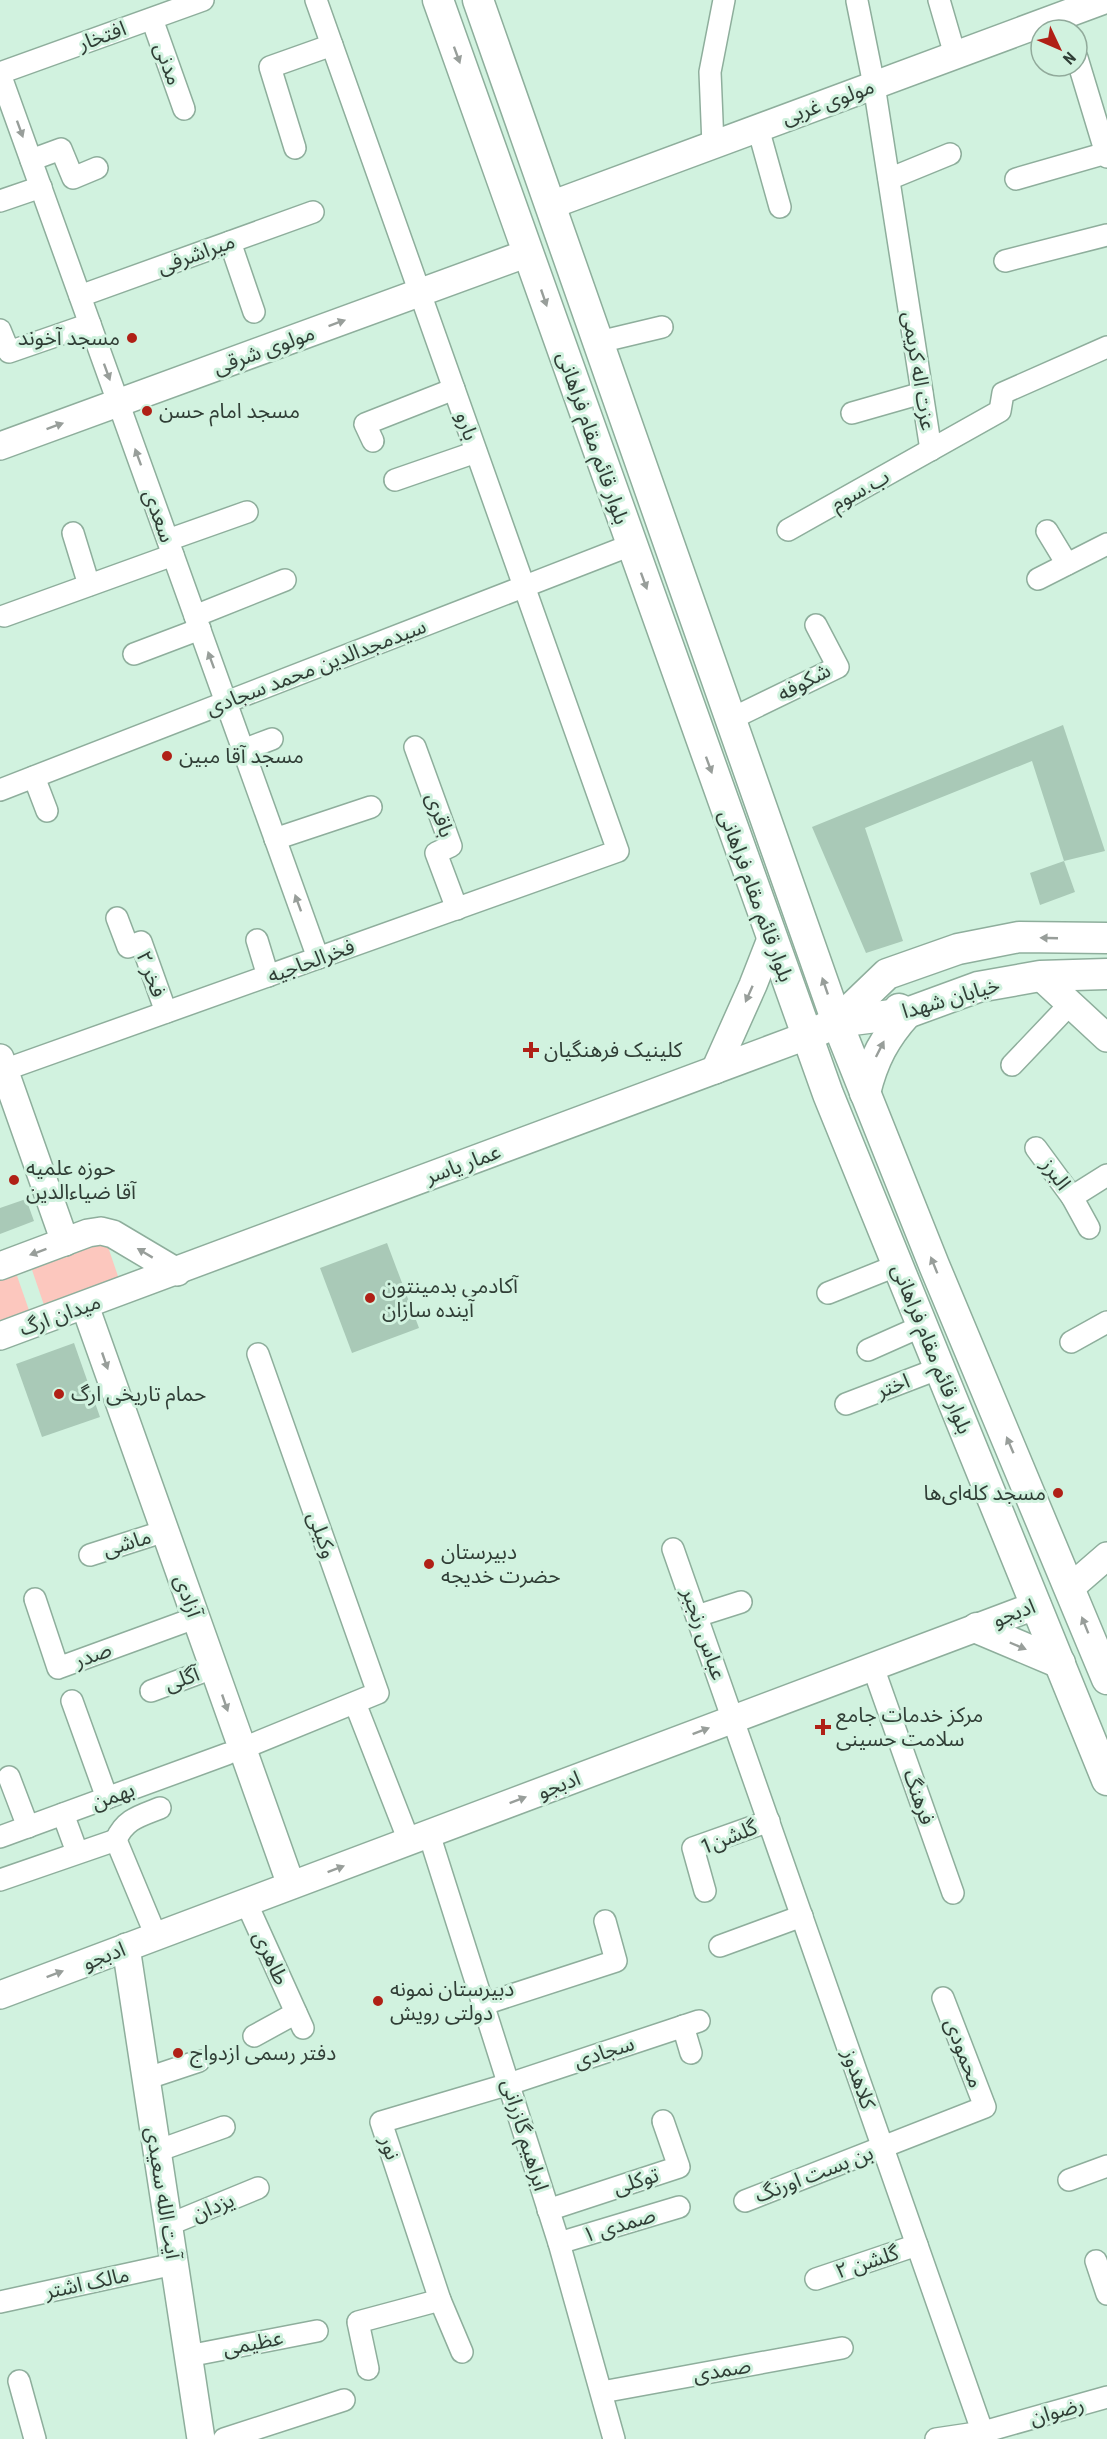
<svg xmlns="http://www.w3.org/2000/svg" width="1107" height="2439" font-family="'Roboto Condensed','Noto Sans Arabic',sans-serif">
<rect width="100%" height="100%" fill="#d1f2df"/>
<g fill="#fcc7be">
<path d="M 105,1238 L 121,1285 L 46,1311 L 30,1264 Z"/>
<path d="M 15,1270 L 31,1316 L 0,1327 L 0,1275 Z"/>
</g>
<g fill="#a9c9b7">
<path d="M 1063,725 L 1105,851 L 1064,861 L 1032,761 L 865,828 L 903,941 L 866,953 L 812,827 Z"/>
<path d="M 1064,861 L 1075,892 L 1040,905 L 1030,873 Z"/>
<path d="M 26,1199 L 34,1221 L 0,1234 L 0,1208 Z"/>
<path d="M 387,1243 L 419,1328 L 352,1353 L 320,1268 Z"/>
<path d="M 74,1343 L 100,1417 L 42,1437 L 16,1364 Z"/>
</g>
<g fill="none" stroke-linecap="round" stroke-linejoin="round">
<g stroke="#8eae9c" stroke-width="24">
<g id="minor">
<path d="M 939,0 L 955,55"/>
<path d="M 857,1 L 874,85 L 931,450"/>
<path d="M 152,19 L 184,109"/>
<path d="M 1077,58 L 1107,157"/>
<path d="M 0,73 L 203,0"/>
<path d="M 0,74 L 318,958"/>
<path d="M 758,128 L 780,207"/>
<path d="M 713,145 L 710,72 L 724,0"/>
<path d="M 295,148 L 270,67 L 332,45"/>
<path d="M 31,160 L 61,149 L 73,178 L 97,168"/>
<path d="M 889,179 L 950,154"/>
<path d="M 1016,179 L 1106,153"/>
<path d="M 0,201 L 41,187"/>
<path d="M 230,242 L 254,312"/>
<path d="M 1005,261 L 1107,235"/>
<path d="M 80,296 L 313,212"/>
<path d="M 0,330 L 9,352 L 90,324"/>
<path d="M 599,342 L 662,327"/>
<path d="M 852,413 L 922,393"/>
<path d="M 373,441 L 365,424 L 454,389"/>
<path d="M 395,480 L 476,452"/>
<path d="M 788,530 L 1000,411 L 1003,393 L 1107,347"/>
<path d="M 1047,531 L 1067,564"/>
<path d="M 73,533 L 89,585"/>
<path d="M 168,540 L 247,512"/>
<path d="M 1038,579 L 1107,544"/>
<path d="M 4,616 L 173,555"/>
<path d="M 195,616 L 285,580"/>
<path d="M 134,654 L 200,629"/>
<path d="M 731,719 L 838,667 L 816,625"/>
<path d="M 415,747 L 451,846 L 436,853 L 457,909"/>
<path d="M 243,750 L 272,739"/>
<path d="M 34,777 L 47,811"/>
<path d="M 0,790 L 631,545"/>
<path d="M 275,839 L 371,807"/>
<path d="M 117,918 L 128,947 L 141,942 L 166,1012"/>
<path d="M 257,940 L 268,976"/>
<path d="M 1012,1065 L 1070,1004"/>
<path d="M 4,1070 L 618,851 L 316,0"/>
<path d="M 1036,1148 L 1072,1197 L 1107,1175"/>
<path d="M 1072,1197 L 1089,1228"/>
<path d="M 828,1293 L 898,1265"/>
<path d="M 1071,1342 L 1107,1322"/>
<path d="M 868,1350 L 922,1326"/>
<path d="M 846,1404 L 940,1368"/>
<path d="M 673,1549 L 985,2439"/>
<path d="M 90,1555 L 165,1531"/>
<path d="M 35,1599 L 58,1668 L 195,1618"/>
<path d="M 697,1616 L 741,1602"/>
<path d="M 873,1667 L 953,1893"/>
<path d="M 151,1691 L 213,1668"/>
<path d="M 72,1701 L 107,1798"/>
<path d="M 355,1703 L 409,1841"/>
<path d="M 241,1749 L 378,1693 L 258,1354"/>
<path d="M 9,1777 L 28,1827"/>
<path d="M 63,1814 L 77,1852"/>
<path d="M 429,1834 L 559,2243 L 614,2439"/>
<path d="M 0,1837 L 227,1754"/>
<path d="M 116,1840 L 156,1936"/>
<path d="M 116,1840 C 125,1819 140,1816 160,1808"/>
<path d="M 0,1880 L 116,1840"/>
<path d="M 705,1891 L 693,1848 L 769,1821"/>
<path d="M 246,1902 L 303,2028"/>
<path d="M 720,1946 L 802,1916"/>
<path d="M 484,2004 L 616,1961 L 605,1921"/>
<path d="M 683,2026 L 691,2053"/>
<path d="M 254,2036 L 296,2013"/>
<path d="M 145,2079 L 199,2061"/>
<path d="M 157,2151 L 224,2127"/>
<path d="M 1069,2180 L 1107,2166"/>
<path d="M 745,2201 L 985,2107 L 943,1998"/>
<path d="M 548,2210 L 679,2167 L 663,2121"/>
<path d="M 168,2225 L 258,2188"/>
<path d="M 559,2243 L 679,2207"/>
<path d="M 1096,2261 L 1107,2294"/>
<path d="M 816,2279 L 917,2245"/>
<path d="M 0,2302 L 174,2264"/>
<path d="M 462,2352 L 440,2300 L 381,2122 L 509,2084 L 699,2021"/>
<path d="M 188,2356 L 317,2331"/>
<path d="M 368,2369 L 358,2322 L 440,2300"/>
<path d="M 19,2381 L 35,2439"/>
<path d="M 602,2392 L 842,2348"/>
<path d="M 224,2439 L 344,2400"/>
<path d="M 936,2439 L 983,2432 L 1107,2397"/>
</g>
</g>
<g stroke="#8eae9c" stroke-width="30">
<g id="tertiary">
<path d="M 551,205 L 1104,0"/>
<path d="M 0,446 L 528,253"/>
<path d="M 1040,976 L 1107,1038"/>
<path d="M 0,1058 L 65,1242"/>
<path d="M 715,1070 L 753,985 L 771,939"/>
<path d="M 0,1266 L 88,1233 L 101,1231 L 113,1234 L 177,1272"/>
<path d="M 85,1306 L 291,1885"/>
<path d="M 0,1336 L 806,1036"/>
<path d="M 1070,1588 L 1107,1556"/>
<path d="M 126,1947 L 201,2439"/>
<path d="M 0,1995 L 1037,1605"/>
</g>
</g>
<g stroke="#8eae9c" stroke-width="33">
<g id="secondary">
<path d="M 438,0 L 828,1094 L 1107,1780"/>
<path d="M 478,0 L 837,1022 L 934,1265 L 1107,1679"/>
<path d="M 837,1022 L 887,974 L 958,949 L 1019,937 L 1107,938"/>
<path d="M 820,1030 L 837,1022 L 907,1013 L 978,987 L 1040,976 L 1107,974"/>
<path d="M 865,1093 C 873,1060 885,1037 907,1013 L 899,1009"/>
<path d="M 977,1628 L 1060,1663"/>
</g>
</g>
<use href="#minor" stroke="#fff" stroke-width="21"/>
<use href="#tertiary" stroke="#fff" stroke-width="27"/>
<use href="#secondary" stroke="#fff" stroke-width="30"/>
</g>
<defs><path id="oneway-solid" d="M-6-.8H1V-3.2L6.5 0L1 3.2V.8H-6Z" transform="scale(1.5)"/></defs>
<g fill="#989e9a">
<use href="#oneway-solid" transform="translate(457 55) rotate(70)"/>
<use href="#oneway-solid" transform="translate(20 129) rotate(70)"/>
<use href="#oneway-solid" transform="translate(544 298) rotate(71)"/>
<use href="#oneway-solid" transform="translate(337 323) rotate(-20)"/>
<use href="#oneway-solid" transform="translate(107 372) rotate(70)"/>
<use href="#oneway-solid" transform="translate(55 426) rotate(-20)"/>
<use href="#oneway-solid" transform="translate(138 457) rotate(-110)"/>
<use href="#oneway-solid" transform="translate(644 581) rotate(70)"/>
<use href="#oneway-solid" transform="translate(211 660) rotate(-110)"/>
<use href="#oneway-solid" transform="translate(709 765) rotate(70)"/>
<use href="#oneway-solid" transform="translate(298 903) rotate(-110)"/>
<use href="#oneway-solid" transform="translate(1049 938) rotate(-178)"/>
<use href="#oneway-solid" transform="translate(825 986) rotate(-109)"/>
<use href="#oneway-solid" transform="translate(749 994) rotate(114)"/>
<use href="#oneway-solid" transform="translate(880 1049) rotate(-63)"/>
<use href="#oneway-solid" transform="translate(38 1252) rotate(160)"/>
<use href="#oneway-solid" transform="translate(145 1253) rotate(-149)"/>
<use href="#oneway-solid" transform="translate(934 1265) rotate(-112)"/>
<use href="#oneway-solid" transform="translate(105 1361) rotate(71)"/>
<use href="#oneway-solid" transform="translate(1010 1445) rotate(-113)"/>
<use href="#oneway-solid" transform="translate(1085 1625) rotate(-112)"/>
<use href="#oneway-solid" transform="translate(1018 1646) rotate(23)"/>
<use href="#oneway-solid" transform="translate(225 1703) rotate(71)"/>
<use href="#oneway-solid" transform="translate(701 1731) rotate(-21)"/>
<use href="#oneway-solid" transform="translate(518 1800) rotate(-21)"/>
<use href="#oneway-solid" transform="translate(336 1869) rotate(-21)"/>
<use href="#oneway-solid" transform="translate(55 1974) rotate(-21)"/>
</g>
<g fill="#b02016" stroke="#d1f2df" stroke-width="2">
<circle cx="132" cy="338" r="6"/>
<circle cx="147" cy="411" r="6"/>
<circle cx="167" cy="756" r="6"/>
<path d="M528 1041h6v6h6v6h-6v6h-6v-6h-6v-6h6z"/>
<circle cx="14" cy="1180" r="6"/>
<circle cx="370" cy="1298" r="6"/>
<circle cx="59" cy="1394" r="6"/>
<circle cx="1058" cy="1493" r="6"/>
<circle cx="429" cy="1564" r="6"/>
<path d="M820 1718h6v6h6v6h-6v6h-6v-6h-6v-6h6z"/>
<circle cx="378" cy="2001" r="6"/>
<circle cx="178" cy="2053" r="6"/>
</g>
<g text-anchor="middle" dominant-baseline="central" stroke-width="6" stroke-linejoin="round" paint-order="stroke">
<g font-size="21" fill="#303e36" stroke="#d1f2df">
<text transform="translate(102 36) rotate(-20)">افتخار</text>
<text transform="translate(168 64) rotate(70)">مدنی</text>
<text transform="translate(828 102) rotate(-20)">مولوی غربی</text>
<text transform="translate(196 254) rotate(-20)">میراشرفی</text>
<text transform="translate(264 350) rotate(-20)">مولوی شرقی</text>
<text transform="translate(919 371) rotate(81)">عزت اله کریمی</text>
<text transform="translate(467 426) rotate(71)">بارو</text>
<text transform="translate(593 438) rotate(71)">بلوار قائم مقام فراهانی</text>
<text transform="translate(860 490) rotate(-29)">ب.سوم</text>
<text transform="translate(159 516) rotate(70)">سعدی</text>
<text transform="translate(316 667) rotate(-21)">سیدمجدالدین محمد سجادی</text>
<text transform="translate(804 682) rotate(-28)">شکوفه</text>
<text transform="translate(440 815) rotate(70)">باقری</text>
<text transform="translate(756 896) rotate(70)">بلوار قائم مقام فراهانی</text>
<text transform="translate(311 961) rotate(-20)">فخرالحاجیه</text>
<text transform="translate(151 974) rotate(69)">فخر ۲</text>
<text transform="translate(951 998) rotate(-16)">خیابان شهدا</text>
<text transform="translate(463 1164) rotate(-20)">عمار یاسر</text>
<text transform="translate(1056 1174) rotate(54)">البرز</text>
<text transform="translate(60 1315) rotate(-20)">میدان ارگ</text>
<text transform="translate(932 1349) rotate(68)">بلوار قائم مقام فراهانی</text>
<text transform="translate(893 1386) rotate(-21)">اختر</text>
<text transform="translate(322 1535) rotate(70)">وکیلی</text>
<text transform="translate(127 1543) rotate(-17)">ماشی</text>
<text transform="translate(188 1596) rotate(71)">آزادی</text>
<text transform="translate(1014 1613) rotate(-21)">ادبجو</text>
<text transform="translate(704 1634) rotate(71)">عباس رنجبر</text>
<text transform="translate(93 1655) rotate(-20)">صدر</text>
<text transform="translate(182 1679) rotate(-20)">آگلی</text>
<text transform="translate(559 1785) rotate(-21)">ادبجو</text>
<text transform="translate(113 1796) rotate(-20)">بهمن</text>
<text transform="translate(919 1797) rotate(71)">فرهنگ</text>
<text transform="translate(729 1837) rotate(-22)">گلشن1</text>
<text transform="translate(104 1956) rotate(-21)">ادبجو</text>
<text transform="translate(271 1958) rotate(65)">طاهری</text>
<text transform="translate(604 2052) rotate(-18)">سجادی</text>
<text transform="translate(964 2053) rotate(69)">محمودی</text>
<text transform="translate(859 2079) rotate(71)">کلاهدوز</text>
<text transform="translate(525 2135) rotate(73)">ابراهیم گازرانی</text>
<text transform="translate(390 2148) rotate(72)">نور</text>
<text transform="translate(814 2174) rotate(-21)">بن بست اورنگ</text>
<text transform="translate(636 2181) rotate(-18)">توکلی</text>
<text transform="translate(163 2193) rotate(81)">آیت الله سعیدی</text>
<text transform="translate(213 2207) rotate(-22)">یزدان</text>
<text transform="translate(619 2225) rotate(-17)">صمدی ۱</text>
<text transform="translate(867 2262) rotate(-18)">گلشن ۲</text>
<text transform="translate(87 2283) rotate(-12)">مالک اشتر</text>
<text transform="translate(253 2343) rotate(-11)">عظیمی</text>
<text transform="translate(722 2370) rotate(-10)">صمدی</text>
<text transform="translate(1057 2411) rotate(-16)">رضوان</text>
</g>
<g font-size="21" fill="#303e36" stroke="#d1f2df" text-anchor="start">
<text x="120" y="338" text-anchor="end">مسجد آخوند</text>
<text x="159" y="411">مسجد امام حسن</text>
<text x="179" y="756">مسجد آقا مبین</text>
<text x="544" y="1050">کلینیک فرهنگیان</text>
<text x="26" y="1168">حوزه علمیه<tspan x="26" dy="24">آقا ضیاءالدین</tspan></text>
<text x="382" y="1286">آکادمی بدمینتون<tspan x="382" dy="24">آینده سازان</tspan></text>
<text x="71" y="1394">حمام تاریخی ارگ</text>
<text x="1046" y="1493" text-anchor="end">مسجد کله‌ای‌ها</text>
<text x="441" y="1552">دبیرستان<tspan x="441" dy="24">حضرت خدیجه</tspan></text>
<text x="836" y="1715">مرکز خدمات جامع<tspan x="836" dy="24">سلامت حسینی</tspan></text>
<text x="390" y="1989">دبیرستان نمونه<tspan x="390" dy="24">دولتی رویش</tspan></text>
<text x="190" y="2053">دفتر رسمی ازدواج</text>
</g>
</g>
<g transform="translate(1059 48) rotate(134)"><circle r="28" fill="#d1f2df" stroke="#91aa9b" stroke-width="1.5"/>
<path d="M0-4.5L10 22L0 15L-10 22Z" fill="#b02016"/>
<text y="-9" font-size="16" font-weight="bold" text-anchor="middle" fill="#303e36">N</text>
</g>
</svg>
